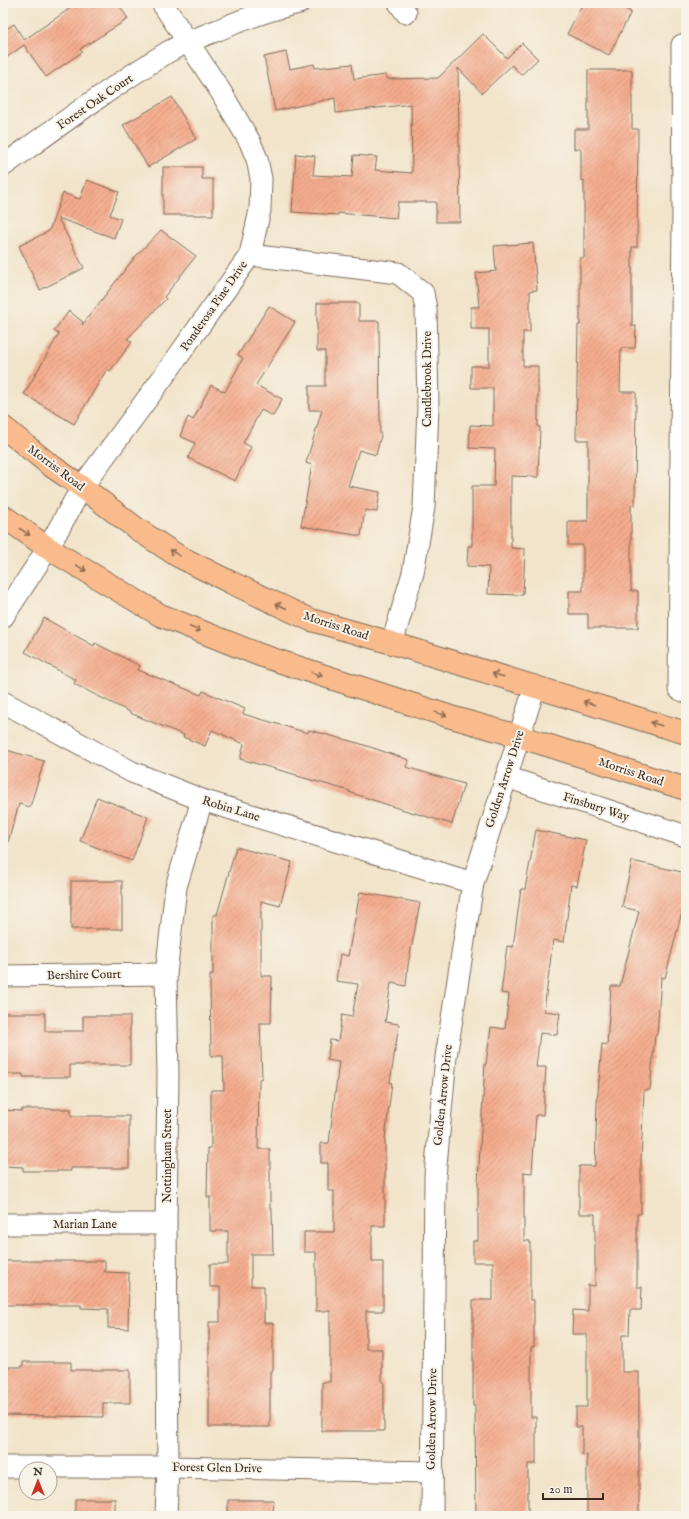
<svg xmlns="http://www.w3.org/2000/svg" width="689" height="1519" font-family="'IM FELL English',serif">
<defs>
<pattern id="building-hatch" width="6" height="6" patternUnits="userSpaceOnUse"><rect width="6" height="6" fill="#f5ac8d"/><path d="M-1 1l2-2M0 6l6-6M5 7l2-2" fill="none" stroke="#c88c73"/></pattern>
</defs>
<rect width="100%" height="100%" fill="#f7f3e8"/>
<filter id="ink" filterUnits="userSpaceOnUse"><feTurbulence type="fractalNoise" baseFrequency=".025" numOctaves="2"/><feDisplacementMap in="SourceGraphic" scale="8" xChannelSelector="R" yChannelSelector="G"/><feConvolveMatrix kernelMatrix="1 2 1 2 8 2 1 2 1" color-interpolation-filters="sRGB"/></filter>
<filter id="wash" filterUnits="userSpaceOnUse"><feTurbulence type="fractalNoise" baseFrequency=".012" numOctaves="4" result="noise"/><feDisplacementMap in="SourceGraphic" scale="16" xChannelSelector="R" yChannelSelector="G"/><feGaussianBlur stdDeviation="0.9" result="paint"/><feColorMatrix in="noise" values="0 0 0 0 0 0 0 0 0 0 0 0 0 0 0 0 0 1.4 0 .05"/><feComposite in="paint" operator="in"/></filter>
<g filter="url(#wash)">
<rect width="100%" height="100%" fill="#f2e4ca"/>
<g id="blocks">
<g fill="url(#building-hatch)">
<path d="M 65,3 L 118,3 L 128,19 L 80,49 L 82,52 L 46,77 L 24,45 L 3,60 L 3,31 L 14,24 L 24,40 L 69,9 Z"/>
<path d="M 583,3 L 613,3 L 631,12 L 609,55 L 567,34 Z"/>
<path d="M 483,34 L 507,58 L 522,43 L 538,59 L 521,75 L 512,65 L 482,93 L 458,68 L 460,222 L 436,222 L 436,202 L 398,202 L 396,218 L 338,213 L 338,215 L 292,212 L 296,154 L 315,156 L 313,175 L 352,177 L 354,155 L 377,157 L 375,170 L 412,173 L 411,104 L 336,113 L 335,98 L 275,111 L 264,57 L 286,52 L 290,69 L 314,64 L 315,68 L 352,64 L 354,79 L 386,75 L 387,79 L 438,78 Z"/>
<path d="M 588,70 L 632,70 L 632,129 L 638,129 L 637,247 L 632,247 L 632,326 L 636,326 L 635,348 L 621,348 L 620,392 L 636,392 L 635,505 L 631,505 L 631,591 L 638,591 L 638,628 L 588,628 L 588,614 L 569,614 L 569,591 L 583,591 L 583,545 L 568,545 L 568,521 L 588,521 L 588,440 L 576,440 L 578,325 L 580,325 L 580,258 L 584,258 L 584,180 L 581,180 L 581,149 L 574,149 L 574,129 L 588,129 Z"/>
<path d="M 172,97 L 196,139 L 148,167 L 123,125 Z"/>
<path d="M 163,167 L 202,167 L 202,179 L 213,179 L 213,215 L 163,215 Z"/>
<path d="M 87,180 L 119,192 L 110,215 L 121,219 L 114,238 L 58,218 L 84,268 L 40,290 L 19,246 L 49,231 L 63,193 L 80,199 Z"/>
<path d="M 161,230 L 196,256 L 164,297 L 166,299 L 127,339 L 132,342 L 110,371 L 107,369 L 74,424 L 24,394 L 59,334 L 54,331 L 69,311 L 83,322 L 82,325 L 135,257 Z"/>
<path d="M 533,243 L 537,290 L 530,291 L 530,332 L 523,332 L 523,366 L 538,366 L 538,427 L 540,427 L 538,477 L 511,476 L 511,548 L 525,549 L 523,595 L 488,594 L 489,567 L 467,566 L 468,546 L 472,546 L 472,486 L 494,486 L 495,449 L 469,448 L 470,425 L 493,426 L 493,388 L 471,388 L 471,366 L 489,366 L 489,329 L 471,329 L 471,307 L 479,307 L 476,273 L 496,271 L 494,246 Z"/>
<path d="M 317,303 L 359,303 L 359,321 L 379,321 L 380,434 L 381,435 L 376,455 L 359,450 L 348,486 L 380,492 L 377,512 L 365,510 L 361,536 L 301,526 L 312,465 L 306,463 L 322,410 L 309,410 L 309,386 L 325,386 L 325,351 L 317,351 Z"/>
<path d="M 269,306 L 295,322 L 256,385 L 282,399 L 273,416 L 261,410 L 243,443 L 251,447 L 235,481 L 188,458 L 195,443 L 180,436 L 188,417 L 193,420 L 211,385 L 225,392 L 243,358 L 238,355 Z"/>
<path d="M 44,618 L 94,646 L 95,643 L 140,666 L 138,670 L 201,695 L 203,691 L 245,709 L 243,714 L 308,733 L 309,730 L 358,743 L 409,760 L 406,767 L 464,784 L 452,824 L 394,807 L 349,792 L 350,791 L 297,776 L 297,775 L 240,759 L 244,744 L 212,730 L 205,746 L 183,737 L 184,735 L 130,713 L 130,712 L 74,684 L 76,680 L 25,652 Z"/>
<path d="M 3,749 L 44,761 L 30,807 L 19,804 L 8,842 L 3,842 Z"/>
<path d="M 97,797 L 148,817 L 132,861 L 80,841 Z"/>
<path d="M 536,830 L 586,840 L 577,886 L 571,885 L 564,942 L 553,940 L 544,1011 L 560,1013 L 557,1035 L 540,1033 L 536,1067 L 546,1067 L 543,1115 L 536,1115 L 532,1173 L 524,1172 L 524,1241 L 530,1241 L 530,1300 L 534,1300 L 534,1347 L 531,1347 L 531,1417 L 536,1417 L 536,1464 L 528,1464 L 528,1516 L 476,1516 L 475,1406 L 473,1406 L 473,1300 L 493,1300 L 493,1262 L 473,1262 L 473,1241 L 478,1241 L 478,1182 L 485,1064 L 486,1064 L 491,1027 L 505,1029 L 509,994 L 501,993 L 507,946 L 513,947 L 521,889 L 525,889 Z"/>
<path d="M 236,847 L 292,862 L 280,906 L 261,901 L 261,976 L 272,976 L 271,1023 L 260,1023 L 262,1078 L 259,1079 L 258,1149 L 270,1149 L 270,1209 L 272,1209 L 273,1254 L 251,1254 L 251,1286 L 264,1286 L 264,1323 L 273,1323 L 273,1371 L 270,1371 L 270,1427 L 209,1427 L 209,1322 L 220,1322 L 220,1287 L 210,1287 L 210,1264 L 228,1264 L 228,1231 L 210,1231 L 210,1197 L 207,1197 L 208,1148 L 211,1148 L 211,1090 L 224,1090 L 223,1056 L 211,1056 L 210,975 L 213,975 L 213,915 L 217,915 Z"/>
<path d="M 632,861 L 686,873 L 686,896 L 665,978 L 661,977 L 657,1035 L 655,1035 L 650,1090 L 644,1090 L 641,1161 L 641,1214 L 637,1214 L 637,1287 L 642,1287 L 641,1310 L 630,1310 L 629,1335 L 622,1335 L 622,1372 L 639,1372 L 639,1516 L 587,1516 L 587,1455 L 582,1455 L 582,1427 L 576,1427 L 576,1407 L 587,1407 L 587,1334 L 572,1334 L 573,1310 L 588,1311 L 588,1285 L 595,1286 L 595,1214 L 579,1214 L 579,1166 L 595,1166 L 597,1104 L 602,1044 L 607,1045 L 611,986 L 620,986 L 639,911 L 622,907 Z"/>
<rect x="71" y="881" width="51" height="48"/>
<path d="M 360,892 L 420,903 L 408,965 L 406,986 L 391,983 L 385,1022 L 399,1024 L 390,1083 L 392,1083 L 385,1138 L 385,1226 L 372,1226 L 372,1262 L 383,1262 L 383,1311 L 366,1311 L 366,1349 L 382,1349 L 382,1382 L 384,1382 L 384,1431 L 322,1431 L 322,1382 L 330,1382 L 330,1311 L 316,1311 L 316,1252 L 304,1252 L 304,1232 L 334,1232 L 334,1191 L 328,1191 L 328,1163 L 321,1163 L 321,1143 L 329,1143 L 339,1062 L 327,1060 L 330,1040 L 338,1041 L 342,1015 L 352,1017 L 358,984 L 336,981 L 340,954 L 348,956 Z"/>
<path d="M 3,1013 L 45,1013 L 45,1031 L 83,1031 L 83,1016 L 130,1016 L 130,1065 L 70,1065 L 70,1077 L 23,1077 L 23,1074 L 3,1074 Z"/>
<path d="M 22,1109 L 71,1109 L 71,1116 L 129,1116 L 129,1168 L 71,1168 L 71,1171 L 23,1171 L 23,1167 L 3,1166 L 3,1110 L 22,1111 Z"/>
<path d="M 3,1261 L 105,1261 L 105,1272 L 129,1273 L 128,1329 L 108,1328 L 108,1309 L 81,1308 L 81,1305 L 3,1305 Z"/>
<path d="M 23,1362 L 71,1362 L 71,1370 L 130,1370 L 130,1403 L 103,1403 L 103,1417 L 3,1415 L 3,1367 L 23,1367 Z"/>
<rect x="75" y="1499" width="40" height="17"/>
<path d="M 228,1500 L 274,1500 L 273,1516 L 228,1516 Z"/>
</g>
</g>
</g>
<g filter="url(#ink)">
<use href="#blocks" fill-opacity="0" stroke="#7b6b5a" stroke-width="1"/>
<g fill="none" stroke-linecap="round" stroke-linejoin="round">
<g stroke="#7b6b5a" stroke-width="23">
<g id="minor">
<path d="M 399,3 L 406,13"/>
<path d="M 686,46 L 682,45 L 683,211 L 679,689 L 686,692"/>
<path d="M 3,166 C 57,127 111,87 168,52 C 184,43 202,36 218,30 C 244,19 271,9 299,3"/>
<path d="M 250,255 L 398,273 L 423,293 L 426,309 L 428,407 L 424,507 L 413,573 L 392,643"/>
<path d="M 3,617 L 48,548 L 82,487 L 164,376 L 250,255 L 260,210 L 261,179 L 257,159 L 250,142 L 221,92 L 162,3"/>
<path d="M 3,702 L 132,772 L 202,800 L 473,883"/>
<path d="M 506,777 L 686,836"/>
<path d="M 3,976 L 166,974"/>
<path d="M 3,1224 L 166,1224"/>
<path d="M 3,1467 L 168,1467 L 432,1472"/>
<path d="M 166,1516 L 168,1467 L 166,1224 L 168,1074 L 166,974 L 176,887 L 202,800"/>
<path d="M 432,1516 L 435,1176 L 446,1057 L 473,883 L 535,686"/>
</g>
</g>
<g stroke="#7b6b5a" stroke-width="24">
<g id="major">
<path d="M 3,427 L 50,465 L 82,487 L 137,529 L 178,556 L 230,582 L 311,620 L 392,643 L 686,733"/>
<path d="M 3,516 L 48,548 L 160,615 L 260,655 L 451,717 L 518,736 L 686,789"/>
</g>
</g>
<use href="#minor" stroke="#fff" stroke-width="21"/>
<use href="#major" stroke="#fabb8c" stroke-width="22"/>
</g>
<defs><path id="oneway-shaft" d="M-6 0H5M1.5-3L5.5 0L1.5 3" fill="none" stroke-width="1.6" stroke-linecap="round" stroke-linejoin="round"/></defs>
<g stroke="#916b50">
<use href="#oneway-shaft" transform="translate(25 532) rotate(35)"/>
<use href="#oneway-shaft" transform="translate(175 553) rotate(-148)"/>
<use href="#oneway-shaft" transform="translate(81 568) rotate(31)"/>
<use href="#oneway-shaft" transform="translate(281 606) rotate(-155)"/>
<use href="#oneway-shaft" transform="translate(195 629) rotate(22)"/>
<use href="#oneway-shaft" transform="translate(317 674) rotate(18)"/>
<use href="#oneway-shaft" transform="translate(498 675) rotate(-163)"/>
<use href="#oneway-shaft" transform="translate(589 703) rotate(-163)"/>
<use href="#oneway-shaft" transform="translate(441 714) rotate(18)"/>
<use href="#oneway-shaft" transform="translate(656 724) rotate(-163)"/>
</g>
</g>
<g text-anchor="middle" dominant-baseline="central" stroke-width="4" stroke-linejoin="round" paint-order="stroke">
<g font-size="12" fill="#3b2a1e" stroke="#f7f3e8">
<text transform="translate(95 102) rotate(-34)">Forest Oak Court</text>
<text transform="translate(214 306) rotate(-55)">Ponderosa Pine Drive</text>
<text transform="translate(427 379) rotate(-90)">Candlebrook Drive</text>
<text transform="translate(56 468) rotate(37)">Morriss Road</text>
<text transform="translate(336 626) rotate(18)">Morriss Road</text>
<text transform="translate(631 772) rotate(18)">Morriss Road</text>
<text transform="translate(505 779) rotate(-72)">Golden Arrow Drive</text>
<text transform="translate(596 807) rotate(18)">Finsbury Way</text>
<text transform="translate(231 809) rotate(17)">Robin Lane</text>
<text transform="translate(84 975) rotate(-1)">Bershire Court</text>
<text transform="translate(443 1095) rotate(-84)">Golden Arrow Drive</text>
<text transform="translate(167 1156) rotate(-90)">Nottingham Street</text>
<text x="85" y="1224">Marian Lane</text>
<text transform="translate(432 1419) rotate(-89)">Golden Arrow Drive</text>
<text transform="translate(217 1468) rotate(1)">Forest Glen Drive</text>
</g>
</g>
<rect width="689" height="1519" fill="none" stroke="#f7f3e8" stroke-width="16"/>
<g transform="translate(38 1481)"><circle r="19" fill="#f7f3e8" stroke="#aca397"/>
<path d="M0-3L7 15L0 10L-7 15Z" fill="#c8321e"/>
<text y="-6" font-size="11" font-weight="bold" text-anchor="middle" fill="#3b2a1e">N</text>
</g>
<path d="M543 1493v6h60v-6" fill="none" stroke="#3b2a1e" stroke-width="2"/>
<text x="549" y="1493" font-size="12" fill="#3b2a1e" stroke="#f7f3e8" stroke-width="3" paint-order="stroke">20 m</text>
</svg>
